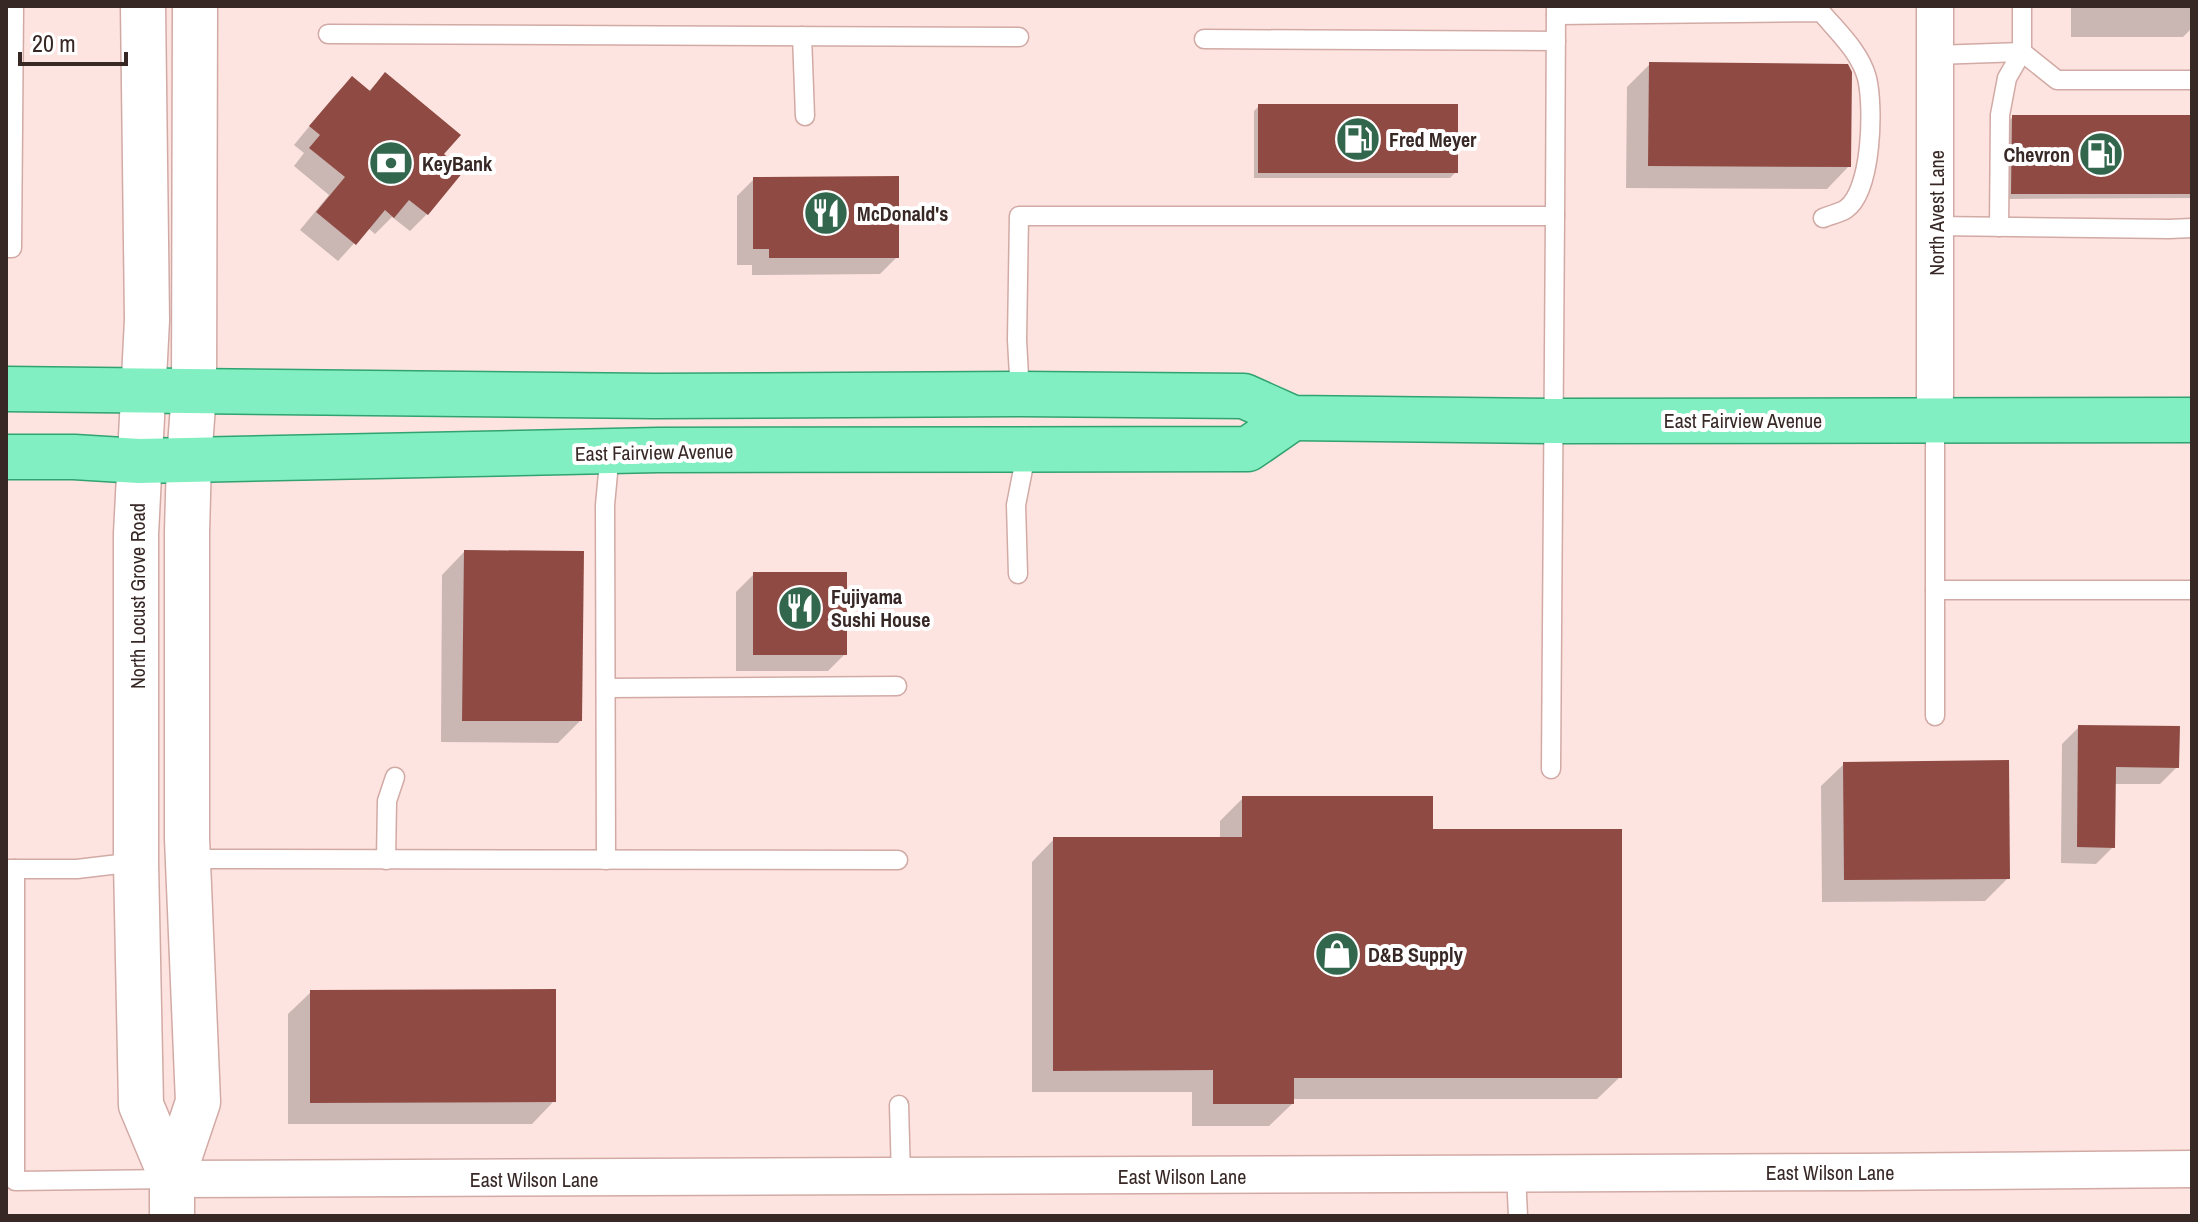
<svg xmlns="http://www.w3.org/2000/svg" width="2198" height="1222" font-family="'Archivo Narrow',sans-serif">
<rect width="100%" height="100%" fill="#fde4e0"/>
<g fill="#0003">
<path d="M 2071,6 L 2192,6 L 2192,28 L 2183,37 L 2071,37 Z"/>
<path d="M 1650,64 L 1849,166 L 1827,189 L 1626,188 L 1627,87 Z"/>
<path d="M 385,75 L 442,155 L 427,214 L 410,231 L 392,217 L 375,234 L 368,228 L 338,261 L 300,230 L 329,195 L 294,166 L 304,153 L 294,145 L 335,95 L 352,78 L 368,92 Z"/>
<path d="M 1259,106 L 1456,172 L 1450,178 L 1254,178 L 1254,111 Z"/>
<path d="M 2013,117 L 2192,117 L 2192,198 L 2006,199 L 2007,123 Z"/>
<path d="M 754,179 L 897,257 L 880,274 L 752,275 L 752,265 L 737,265 L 737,196 Z"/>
<path d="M 464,552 L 580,721 L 558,743 L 441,742 L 442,575 Z"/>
<path d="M 754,574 L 845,654 L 828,671 L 736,671 L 736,592 Z"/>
<path d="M 2079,727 L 2177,767 L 2160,784 L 2113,784 L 2113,847 L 2096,864 L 2061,863 L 2062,744 Z"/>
<path d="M 1844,764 L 2008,878 L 1985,901 L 1822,902 L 1821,786 Z"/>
<path d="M 1243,798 L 1431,831 L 1620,1077 L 1597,1099 L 1292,1099 L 1292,1104 L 1269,1126 L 1192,1126 L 1192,1092 L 1032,1092 L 1032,862 L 1054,839 L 1220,839 L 1220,821 Z"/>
<path d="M 311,992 L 554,1101 L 532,1124 L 288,1124 L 288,1014 Z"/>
</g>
<g fill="#8f4b43">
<path d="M 1649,62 L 1848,64 L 1852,72 L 1851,167 L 1648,166 Z"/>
<path d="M 385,72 L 461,135 L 444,154 L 464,171 L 428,215 L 409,200 L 394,218 L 385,210 L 356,245 L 316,212 L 345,177 L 309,148 L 320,135 L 309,126 L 352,76 L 370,91 Z"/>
<rect x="1258" y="104" width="200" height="69"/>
<path d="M 2012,115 L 2192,115 L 2192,194 L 2011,194 Z"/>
<path d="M 899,176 L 899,258 L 769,258 L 769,249 L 753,249 L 753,177 Z"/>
<path d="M 464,550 L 584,551 L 582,721 L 462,721 Z"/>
<rect x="753" y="572" width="94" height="83"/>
<path d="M 2078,725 L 2180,726 L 2179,768 L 2116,767 L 2115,848 L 2077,847 Z"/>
<path d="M 2009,760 L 2010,879 L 1844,880 L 1843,762 Z"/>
<path d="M 1242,796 L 1433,796 L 1433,829 L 1622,829 L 1622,1078 L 1294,1078 L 1294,1104 L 1213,1104 L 1213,1070 L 1053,1071 L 1053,837 L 1242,837 Z"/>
<path d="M 556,989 L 556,1102 L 310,1103 L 310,990 Z"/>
</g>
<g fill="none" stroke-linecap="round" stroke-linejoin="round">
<g stroke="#d2aaa5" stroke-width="21">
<g id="lane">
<path d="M 1556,15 L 1821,12 C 1838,32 1860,52 1867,78 C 1874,107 1872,191 1846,209 C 1840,213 1830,215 1823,218"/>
<path d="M 328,34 L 1019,37"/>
<path d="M 802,36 L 805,116"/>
<path d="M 1204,39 L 1556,41"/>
<path d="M 1935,55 L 2022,52 L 2057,80 L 2192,80"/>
<path d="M 1555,216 L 1556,6"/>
<path d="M 1936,226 L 2169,229 L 2192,228"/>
<path d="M 1999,227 L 2000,115 L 2007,78 L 2022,52 L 2022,6"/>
<path d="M 6,248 L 12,248 L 14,6"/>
<path d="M 1020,394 L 1017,340 L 1019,216 L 1555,216 L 1551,769"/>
<path d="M 1935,420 L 1935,716"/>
<path d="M 1018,574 L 1016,505 L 1027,449"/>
<path d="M 1935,590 L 2192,590"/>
<path d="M 606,688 L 897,686"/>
<path d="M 188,859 L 898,860"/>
<path d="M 386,860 L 387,801 L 395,777"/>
<path d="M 606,860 L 605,505 L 610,452"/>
<path d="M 6,869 L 77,869 L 136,862"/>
<path d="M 15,869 L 15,1181 L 172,1179"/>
<path d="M 899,1105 L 901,1177"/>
<path d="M 1516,1174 L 1518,1216"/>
</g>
</g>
<g stroke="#d2aaa5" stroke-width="39">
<g id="street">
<path d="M 1935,420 L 1935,6"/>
<path d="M 172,1179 L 1860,1172 L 2192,1169"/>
</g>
</g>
<g stroke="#d2aaa5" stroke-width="47">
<g id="secondary">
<path d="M 143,6 L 147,320 L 136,534 L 136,862 L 141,1105 L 172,1179"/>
<path d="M 172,1216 L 172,1179 L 198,1102 L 187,838 L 187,532 L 189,460 L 194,392 L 195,6"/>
</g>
</g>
<g stroke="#31a371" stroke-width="47">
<g id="primary">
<path d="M 6,389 L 655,396 L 1020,394 L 1244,396 L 1293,418 L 1555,421 L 2192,420"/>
<path d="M 6,457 L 74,457 L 139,461 L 658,450 L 1248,449 L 1293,418"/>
</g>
</g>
<use href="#lane" stroke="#fff" stroke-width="18"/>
<use href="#street" stroke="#fff" stroke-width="36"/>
<use href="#secondary" stroke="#fff" stroke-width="44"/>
<use href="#primary" stroke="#82efc2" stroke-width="44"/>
</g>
<defs>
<g id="fuel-disc" transform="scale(2.3)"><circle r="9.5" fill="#33674d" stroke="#fff"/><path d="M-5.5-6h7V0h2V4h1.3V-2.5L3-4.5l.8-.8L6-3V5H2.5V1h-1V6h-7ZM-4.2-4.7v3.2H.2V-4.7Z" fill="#fff"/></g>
<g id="bank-disc" transform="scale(2.3)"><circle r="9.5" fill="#33674d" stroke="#fff"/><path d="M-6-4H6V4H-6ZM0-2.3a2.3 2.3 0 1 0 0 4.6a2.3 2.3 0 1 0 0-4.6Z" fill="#fff"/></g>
<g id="restaurant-disc" transform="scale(2.3)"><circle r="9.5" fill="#33674d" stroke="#fff"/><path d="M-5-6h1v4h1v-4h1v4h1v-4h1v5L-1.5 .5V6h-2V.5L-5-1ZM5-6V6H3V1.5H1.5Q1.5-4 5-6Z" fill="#fff"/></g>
<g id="shop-disc" transform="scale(2.3)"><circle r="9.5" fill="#33674d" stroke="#fff"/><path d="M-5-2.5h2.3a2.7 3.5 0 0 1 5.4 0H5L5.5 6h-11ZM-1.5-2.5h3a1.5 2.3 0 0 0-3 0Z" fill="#fff"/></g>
</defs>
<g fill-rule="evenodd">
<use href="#fuel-disc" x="1358" y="139"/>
<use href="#fuel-disc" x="2101" y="154"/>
<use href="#bank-disc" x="391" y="163"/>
<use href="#restaurant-disc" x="826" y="213"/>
<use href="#restaurant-disc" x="800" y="608"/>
<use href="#shop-disc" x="1337" y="954"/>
</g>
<g text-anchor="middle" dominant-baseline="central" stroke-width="8" stroke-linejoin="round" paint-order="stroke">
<g font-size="20" font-weight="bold" fill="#372826" stroke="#fff" text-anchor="start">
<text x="1389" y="139">Fred Meyer</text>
<text x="2070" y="154" text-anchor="end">Chevron</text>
<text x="422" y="163">KeyBank</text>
<text x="857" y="213">McDonald's</text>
<text x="831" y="596">Fujiyama<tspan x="831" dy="23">Sushi House</tspan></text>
<text x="1368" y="954">D&amp;B Supply</text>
</g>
<g font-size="20" fill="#372826" stroke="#fff">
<text transform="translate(1936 213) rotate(-90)">North Avest Lane</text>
<text x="1743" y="420">East Fairview Avenue</text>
<text transform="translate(654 452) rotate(-1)">East Fairview Avenue</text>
<text transform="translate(137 596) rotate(-90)">North Locust Grove Road</text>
<text x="1830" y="1172">East Wilson Lane</text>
<text x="1182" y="1176">East Wilson Lane</text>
<text x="534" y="1179">East Wilson Lane</text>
</g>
</g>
<rect width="2198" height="1222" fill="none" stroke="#372826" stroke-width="16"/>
<path d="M20 52v12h106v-12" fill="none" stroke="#372826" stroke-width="4"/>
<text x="32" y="52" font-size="24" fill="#372826" stroke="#ffffff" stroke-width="6" paint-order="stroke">20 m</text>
</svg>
